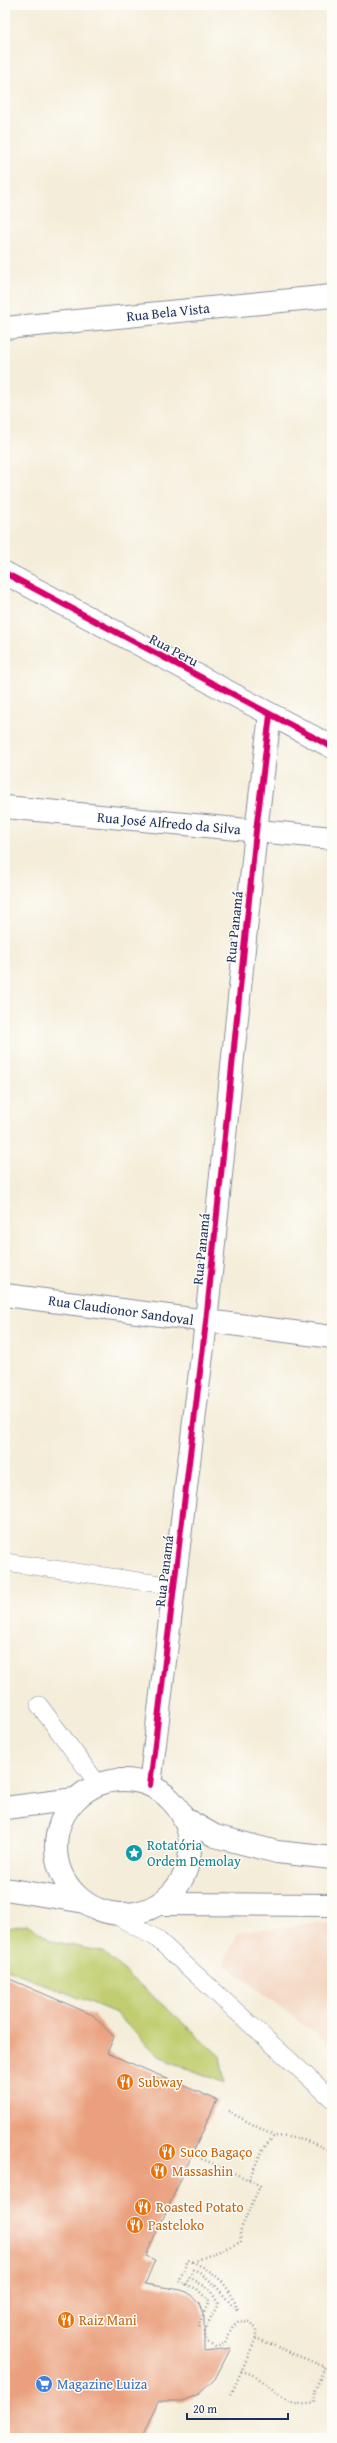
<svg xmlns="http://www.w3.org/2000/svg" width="337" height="2443" font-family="'Gentium Book Plus',serif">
<rect width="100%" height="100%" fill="#fdfcf7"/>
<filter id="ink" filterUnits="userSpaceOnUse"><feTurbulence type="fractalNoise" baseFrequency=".025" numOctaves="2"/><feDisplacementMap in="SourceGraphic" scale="8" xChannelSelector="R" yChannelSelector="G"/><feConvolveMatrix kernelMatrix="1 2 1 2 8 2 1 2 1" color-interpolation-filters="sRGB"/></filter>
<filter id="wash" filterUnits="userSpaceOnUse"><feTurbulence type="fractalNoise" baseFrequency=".012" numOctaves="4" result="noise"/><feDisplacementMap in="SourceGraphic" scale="16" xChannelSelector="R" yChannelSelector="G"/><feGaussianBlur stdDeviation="0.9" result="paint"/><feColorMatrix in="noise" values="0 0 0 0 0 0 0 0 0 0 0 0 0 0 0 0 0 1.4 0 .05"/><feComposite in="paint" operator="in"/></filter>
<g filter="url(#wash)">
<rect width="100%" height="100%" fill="#f4edd9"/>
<path fill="#f3d4be" d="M 323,1922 L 332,1923 L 332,2046 L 224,1964 L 238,1932 Z"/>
<path fill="#c1cd6f" stroke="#6e7e66" d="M 27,1924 L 52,1941 L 103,1952 L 220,2056 L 225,2083 L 161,2058 L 114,2012 L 5,1968 L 5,1929 Z"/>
<g id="blocks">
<path fill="#eaa07e" d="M 5,1977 L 93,2015 L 114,2037 L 107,2053 L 217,2100 L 146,2256 L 155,2260 L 145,2284 L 181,2290 L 189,2293 L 199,2304 L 204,2316 L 204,2351 L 231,2348 L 215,2379 L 199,2394 L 182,2401 L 158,2401 L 142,2438 L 5,2438 Z"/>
</g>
</g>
<g filter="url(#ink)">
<use href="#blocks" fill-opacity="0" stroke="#888e9c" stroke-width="1"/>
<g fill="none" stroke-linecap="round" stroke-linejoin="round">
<g stroke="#888e9c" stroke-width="18">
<g id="lane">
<path d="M 5,1562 L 174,1586"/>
<path d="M 39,1705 L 98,1784"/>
<path d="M 115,1915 L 156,1938 L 332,2099"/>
</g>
</g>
<g stroke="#888e9c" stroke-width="24">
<g id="street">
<path d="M 5,328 L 332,296"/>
<path d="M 5,573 L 332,747"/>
<path d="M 5,807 L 332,838"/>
<path d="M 5,1295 L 332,1337"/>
<path d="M 150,1785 L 206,1322 L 256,831 L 270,715"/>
</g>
</g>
<g stroke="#888e9c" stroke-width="24">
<g id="secondary">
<circle cx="123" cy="1847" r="67"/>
<path d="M 5,1808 L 75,1799"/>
<path d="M 185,1819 L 215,1836 L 277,1852 L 332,1858"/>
<path d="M 5,1889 L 79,1901"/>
<path d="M 160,1904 L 332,1905"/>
</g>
</g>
<g stroke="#888e9c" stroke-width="2.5" stroke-dasharray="1 3" stroke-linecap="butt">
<path d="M 228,2111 L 274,2136"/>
<path d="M 249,2179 L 263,2149 L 274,2136 C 295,2137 314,2141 332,2153"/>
<path d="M 193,2262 L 241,2242 L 240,2231 L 260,2186 L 254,2182 L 200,2158"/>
<path d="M 189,2277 L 211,2290 L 218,2304 L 204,2331 C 203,2339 209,2345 216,2347 L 224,2344 L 233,2326 L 239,2321 L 251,2322 L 256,2329 L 256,2338 L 230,2397"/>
<path d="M 186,2285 L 193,2270 C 213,2278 223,2296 237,2311"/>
<path d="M 198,2327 L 209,2301 L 197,2289 L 179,2281 L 188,2260 C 213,2270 230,2284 238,2311"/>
<path d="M 241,2371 C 272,2377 279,2411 315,2403 L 315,2390 L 325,2367 L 256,2338"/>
</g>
<use href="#lane" stroke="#fff" stroke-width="17"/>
<use href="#street" stroke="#fff" stroke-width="22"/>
<use href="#secondary" stroke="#fff" stroke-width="22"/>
<g stroke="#fdfcf7" stroke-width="8">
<g id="cycleway">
<path d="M 5,573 L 332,747"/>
<path d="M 150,1785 L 206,1322 L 256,831 L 270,715"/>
</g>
</g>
<use href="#cycleway" stroke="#d6006c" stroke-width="6"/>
</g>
</g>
<defs>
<g id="sight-disc" transform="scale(0.9)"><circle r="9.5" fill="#0f9aa8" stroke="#fdfcf7"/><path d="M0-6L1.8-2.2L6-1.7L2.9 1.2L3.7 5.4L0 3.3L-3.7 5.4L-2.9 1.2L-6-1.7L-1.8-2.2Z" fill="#fff"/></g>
<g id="restaurant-disc" transform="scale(0.9)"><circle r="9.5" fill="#e8710a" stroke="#fdfcf7"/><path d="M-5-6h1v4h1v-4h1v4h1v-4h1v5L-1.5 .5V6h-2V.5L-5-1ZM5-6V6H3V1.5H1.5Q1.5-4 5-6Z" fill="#fff"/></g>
<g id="supermarket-disc" transform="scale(0.9)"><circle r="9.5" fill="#3f7fe0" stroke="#fdfcf7"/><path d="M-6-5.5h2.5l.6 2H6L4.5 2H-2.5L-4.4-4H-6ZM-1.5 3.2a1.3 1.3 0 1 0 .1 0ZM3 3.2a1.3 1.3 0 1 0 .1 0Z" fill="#fff"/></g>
</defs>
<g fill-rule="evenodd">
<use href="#sight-disc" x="134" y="1853"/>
<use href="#restaurant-disc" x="125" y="2082"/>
<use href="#restaurant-disc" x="167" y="2152"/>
<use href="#restaurant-disc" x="159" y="2171"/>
<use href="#restaurant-disc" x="143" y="2207"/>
<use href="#restaurant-disc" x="135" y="2225"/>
<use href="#restaurant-disc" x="66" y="2320"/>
<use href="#supermarket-disc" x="44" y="2384"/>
</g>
<g text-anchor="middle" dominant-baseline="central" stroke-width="3" stroke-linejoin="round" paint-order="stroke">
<g font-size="14" fill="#1b2f5e" stroke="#fdfcf7">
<text transform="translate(168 312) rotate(-6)">Rua Bela Vista</text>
<text transform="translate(174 650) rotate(28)">Rua Peru</text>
<text transform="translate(169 823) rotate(5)">Rua José Alfredo da Silva</text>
<text transform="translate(234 927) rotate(-84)">Rua Panamá</text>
<text transform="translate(201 1249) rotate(-84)">Rua Panamá</text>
<text transform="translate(121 1310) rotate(8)">Rua Claudionor Sandoval</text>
<text transform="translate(164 1571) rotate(-83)">Rua Panamá</text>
</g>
<g font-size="14" fill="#0d838f" stroke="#fdfcf7" text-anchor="start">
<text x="147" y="1845">Rotatória<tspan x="147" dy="16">Ordem Demolay</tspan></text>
</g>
<g font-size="14" fill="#c56008" stroke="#fdfcf7" text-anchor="start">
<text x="138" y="2082">Subway</text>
<text x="180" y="2152">Suco Bagaço</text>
<text x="172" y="2171">Massashin</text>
<text x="156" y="2207">Roasted Potato</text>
<text x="148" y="2225">Pasteloko</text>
<text x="79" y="2320">Raiz Mani</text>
</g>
<g font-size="14" fill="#366cbe" stroke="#fdfcf7" text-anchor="start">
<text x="57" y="2384">Magazine Luiza</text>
</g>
</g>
<rect width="337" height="2443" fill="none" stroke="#fdfcf7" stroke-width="20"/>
<path d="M187 2413v6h101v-6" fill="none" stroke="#1b2f5e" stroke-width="2"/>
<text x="193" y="2413" font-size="12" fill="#1b2f5e" stroke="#fdfcf7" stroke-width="3" paint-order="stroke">20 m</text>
</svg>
